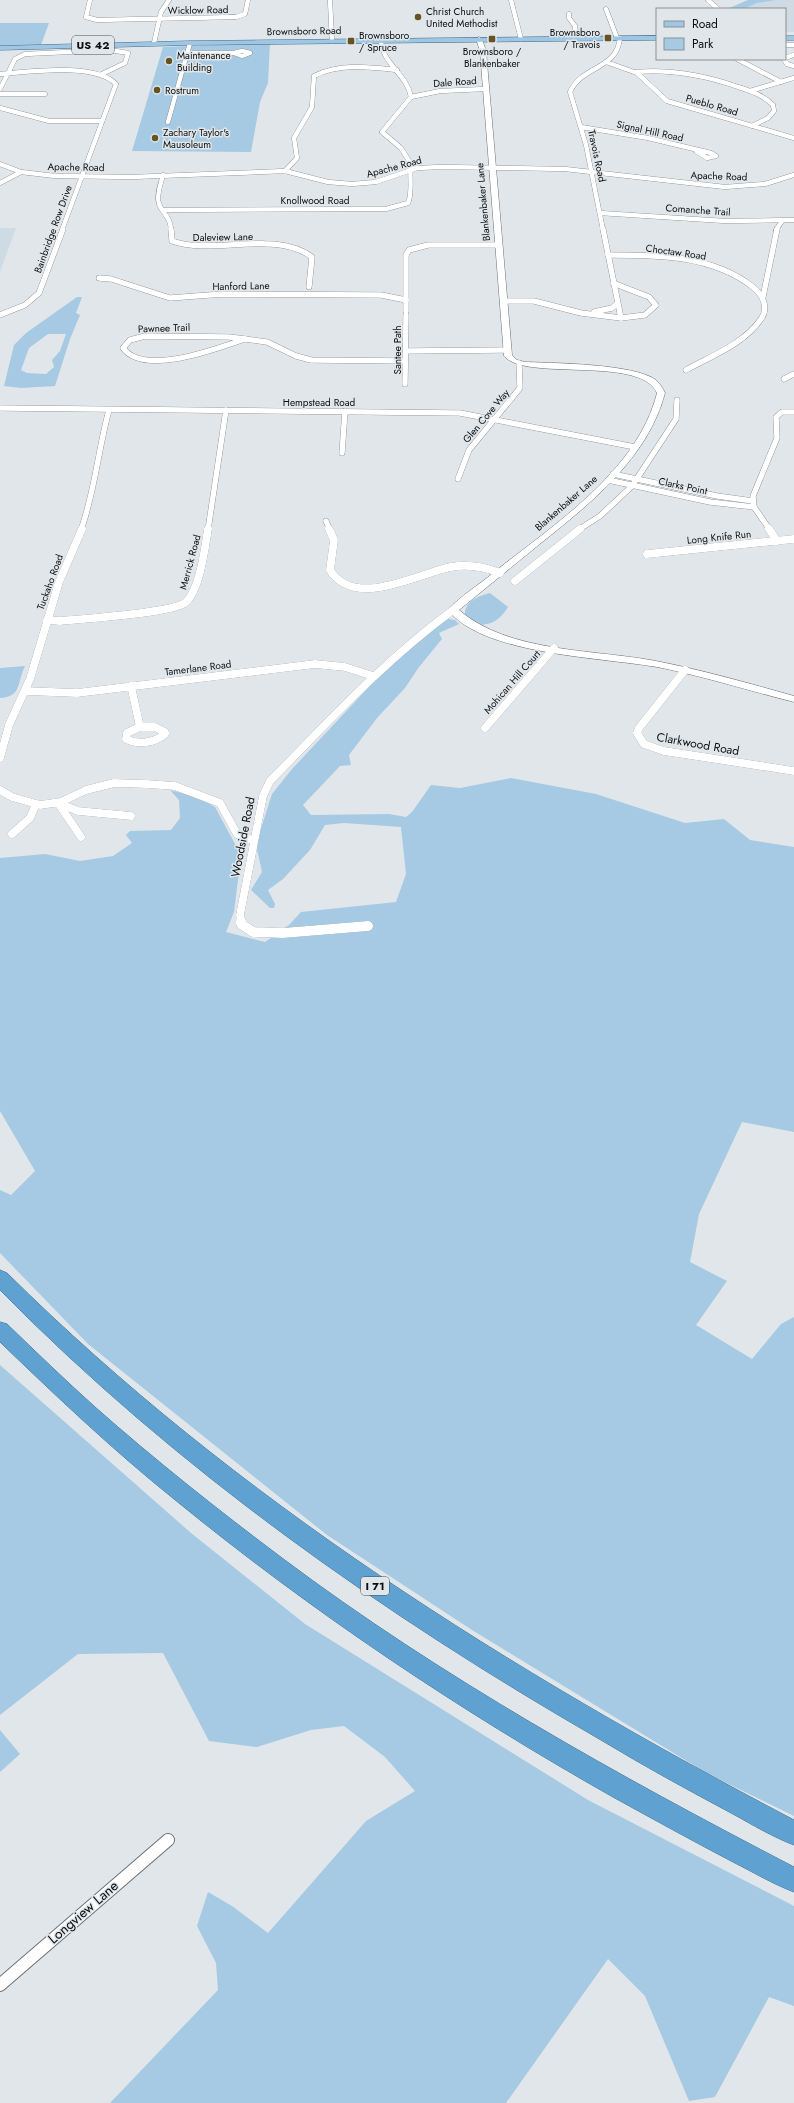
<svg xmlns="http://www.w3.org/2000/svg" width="794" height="2103" font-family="Jost,sans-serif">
<rect width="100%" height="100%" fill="#e0e6ea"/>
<g fill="#cfdbe4">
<path d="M 777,0 L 794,0 L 794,32 L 785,32 L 785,9 L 744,9 L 757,3 Z"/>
<path d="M 0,228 L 16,228 L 0,272 Z"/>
</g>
<g fill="#a6cae4" fill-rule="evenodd">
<path d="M 748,0 L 777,0 L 757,3 L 744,9 L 727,9 Z"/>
<path d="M 0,23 L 49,23 L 41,45 L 0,46 Z"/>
<path d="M 270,43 L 268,83 L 260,102 L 251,152 L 132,151 L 163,47 Z"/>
<path d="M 77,297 L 82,297 L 76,313 L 80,315 L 70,339 L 55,386 L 21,388 L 4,386 L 14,345 L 26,333 ZM 48,334 L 66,334 L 60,351 L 52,360 L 54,367 L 46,374 L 27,373 L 21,370 L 29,348 Z"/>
<path d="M 490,593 L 508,607 C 500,620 492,625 477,625 L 465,615 C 464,601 479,596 490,593 Z"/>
<path d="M 448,619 L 455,620 L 459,624 L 439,633 L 442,639 L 419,667 L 405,688 L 377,718 L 349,755 L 351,765 L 340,766 L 303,805 L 311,815 L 389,814 L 406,817 L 412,812 L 431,785 L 460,788 L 511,778 L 596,794 L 685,823 L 724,819 L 750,840 L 794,847 L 794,1132 L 742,1122 L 699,1214 L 690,1262 L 727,1281 L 696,1325 L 752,1359 L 781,1324 L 794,1317 L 794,1816 L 708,1774 L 472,1630 L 327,1535 L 88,1344 L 0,1253 L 0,1190 L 11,1195 L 35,1171 L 0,1111 L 0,858 L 45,854 L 80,861 L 113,856 L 132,843 L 126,835 L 130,831 L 171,830 L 180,818 L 179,800 L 170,790 L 197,797 L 215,807 L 241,855 L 234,912 L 226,932 L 265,942 L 289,925 L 301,912 L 396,902 L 406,874 L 401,827 L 344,823 L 325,825 L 310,850 L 283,879 L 268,890 L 275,904 L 274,908 L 270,908 L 251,890 L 262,872 L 256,844 L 272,794 L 292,769 L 383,672 L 416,640 Z"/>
<path d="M 25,666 C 17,682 22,697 0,698 L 0,668 Z"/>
<path d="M 0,1365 L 191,1533 L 305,1624 L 588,1800 L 794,1906 L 794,2006 L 769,1997 L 715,2097 L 689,2101 L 645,1996 L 608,1959 L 506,2103 L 110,2103 L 218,1990 L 216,1963 L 197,1926 L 208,1892 L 232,1906 L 268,1933 L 366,1821 L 415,1791 L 385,1757 L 344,1726 L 311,1730 L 257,1747 L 209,1741 L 163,1653 L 78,1654 L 0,1715 Z"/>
<path d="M 0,1730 L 20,1754 L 0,1772 Z"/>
</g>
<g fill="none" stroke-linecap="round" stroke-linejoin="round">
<g stroke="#6b7074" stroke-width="5">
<g id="minor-far4">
<path d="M 90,0 L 86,17 L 97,20 L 236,17 L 245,14 L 248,0"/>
<path d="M 330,0 L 332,41"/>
<path d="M 511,0 L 521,39"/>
<path d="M 708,0 L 718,9"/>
<path d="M 606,9 L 617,38"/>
<path d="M 569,14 L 569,18 L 575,26 L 574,38"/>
<path d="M 154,43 L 161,12 L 169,0"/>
<path d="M 785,45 L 794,45"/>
<path d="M 242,51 L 250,53 L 242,56 L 234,53 Z"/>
<path d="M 187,53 L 234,53"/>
<path d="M 785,58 L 794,55"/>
<path d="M 737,59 L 781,82"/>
<path d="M 784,59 L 787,64 L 794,66"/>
<path d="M 606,62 L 637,73 L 667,101 L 794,138"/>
<path d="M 636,72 C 672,69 704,75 738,87 C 751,91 763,95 773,105 L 774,111 L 768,118 L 752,126"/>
<path d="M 0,74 C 29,72 95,62 116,84 L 62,230"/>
<path d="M 0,89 L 15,59 L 25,54 L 110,50 L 128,53 L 125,63 L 102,74"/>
<path d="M 750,91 L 794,78"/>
<path d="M 0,94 L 45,94"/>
<path d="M 411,97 L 440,91 L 485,89"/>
<path d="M 0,108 L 49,121 L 102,121"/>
<path d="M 168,122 L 190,43"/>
<path d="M 581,127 L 648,138 L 711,153 L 716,156 L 707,158 L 696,151"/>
<path d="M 0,164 L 21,172 L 55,176 L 132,177 L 285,171 L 328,182 L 352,184 L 376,182 L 417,168 L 441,167 L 565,169 L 725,187 L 765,184 L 794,175"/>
<path d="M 285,171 L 297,158 L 294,138 L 312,107 L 314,76 C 339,63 370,67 397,70"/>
<path d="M 163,175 C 161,183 156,195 159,204 C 163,215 170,215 171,230"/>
<path d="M 0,183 L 21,172"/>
<path d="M 163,210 L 386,209 L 408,203 C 413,193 409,176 411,164 L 401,148 L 382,132 L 411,97 C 407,74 382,64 381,40"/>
<path d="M 600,213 L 725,221 L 794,220"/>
<path d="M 603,230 L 586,145 L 570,92 C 582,65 617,70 620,38"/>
<path d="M 776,230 L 782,221"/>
</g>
</g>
<g stroke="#6b7074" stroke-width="6">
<g id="minor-far3">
<path d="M 171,229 L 172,241 C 214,256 274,229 312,257 L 309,287"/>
<path d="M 608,255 C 658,255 712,255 753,287 C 763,295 769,308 761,319 C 744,344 711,356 686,370"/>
<path d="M 99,278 L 111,279 L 170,298 L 223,294 L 381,295 L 406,300"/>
<path d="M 613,283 L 649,297 L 656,305 L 645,315 L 621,318"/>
<path d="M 763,297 L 777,229"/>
<path d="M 503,301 L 534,301 L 581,313 L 621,318 L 603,229"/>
<path d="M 406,311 L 406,255 L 409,250 L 428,245 L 498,245"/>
<path d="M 594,312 L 612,308 L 617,304"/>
<path d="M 0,315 L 25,305 L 39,293 L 63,229"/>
<path d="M 145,336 L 229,337 L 245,339 C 218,348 144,377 123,348 L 130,340 Z"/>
<path d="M 245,339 L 267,342 L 296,356 L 311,360 L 405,361"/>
<path d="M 406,351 L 507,350"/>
<path d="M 784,379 L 794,374"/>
<path d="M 405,384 L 406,315"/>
<path d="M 0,408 L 460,413 L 635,447"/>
<path d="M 342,453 L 345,411"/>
<path d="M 613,474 L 717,496 L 753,501"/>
<path d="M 458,479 L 469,450 L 520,388 L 519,363"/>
<path d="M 608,480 L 710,502 L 754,507"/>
<path d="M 326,521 L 330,530"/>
<path d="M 81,530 C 95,491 98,450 109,410"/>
<path d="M 208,530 L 226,410"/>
<path d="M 578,530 L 600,516 L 632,486 L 676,419 L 677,400"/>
<path d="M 770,530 L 754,507 L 753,496 L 777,438 L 776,417 L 782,412 L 794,412"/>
</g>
</g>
<g stroke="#6b7074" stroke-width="8">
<g id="minor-far2">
<path d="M 329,529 L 334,540 L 330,570 C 355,610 418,573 451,567 C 468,564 485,567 500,573"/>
<path d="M 769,529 L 777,541"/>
<path d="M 647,554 L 794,539"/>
<path d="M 515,581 L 580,529"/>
<path d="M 47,620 L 60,621 C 82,619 174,613 186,602 C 200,589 205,547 208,529"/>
<path d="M 685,670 L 639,728 L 637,733 L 644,744 L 664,751 L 794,771"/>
<path d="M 131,686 L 140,727"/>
<path d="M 25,691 L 77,693 L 315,664 L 345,667 L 373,676"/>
<path d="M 140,727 L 155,727 L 165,732 L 165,734 C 155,743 138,745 126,739 L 127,733 Z"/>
<path d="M 485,728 L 554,648"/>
<path d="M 0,758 L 9,725 L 30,679 L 59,582 L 82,529"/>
<path d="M 0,790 L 12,797 L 40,805 L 61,802 L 86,790 L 114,783 L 147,784 L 175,786 L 220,803 L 237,834 L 254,841"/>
<path d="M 58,803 L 78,811 L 131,816"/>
<path d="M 58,803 L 81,837"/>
<path d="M 12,834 L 30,818 L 36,804"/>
<path d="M 241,922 L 240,915 L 263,796 L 270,781 C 329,721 385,660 453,610"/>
</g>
</g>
<g stroke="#6b7074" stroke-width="10">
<path id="minor-far1" d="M 241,921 L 241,924 L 253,932 L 283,933 L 368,926"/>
</g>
<g stroke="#6b7074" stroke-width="14">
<path id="minor" d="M 0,1985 L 168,1840"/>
</g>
<g stroke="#6b7074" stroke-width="1">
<path id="tertiary" d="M 479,37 L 482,39 L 486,51 L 512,355 L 517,360 L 525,362 C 554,363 635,364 656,380 C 660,384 663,388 665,393 C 648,458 591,503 541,543 C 514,565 486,588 459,610 C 509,653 593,649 656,661 C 702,670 748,683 794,696 L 794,702 C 750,691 706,677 662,668 C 606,657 484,656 448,610 C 460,596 479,585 493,573 C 553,525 637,472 657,393 C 640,355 526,382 504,356 L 480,51 L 476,39 Z"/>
</g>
<g stroke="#426e8d" stroke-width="1">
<g id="primary">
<path d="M 657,36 L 657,40 L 190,45 L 0,50 L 0,46 L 190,41 Z"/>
<rect x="785" y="36" width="9" height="4"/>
</g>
</g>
<g stroke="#426e8d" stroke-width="1">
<g id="motorway">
<path d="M 0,1270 L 7,1273 C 236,1500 510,1671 794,1820 L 794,1845 C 773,1837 753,1825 733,1814 C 688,1790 644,1766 601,1740 C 384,1615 176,1469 0,1290 Z"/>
<path d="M 0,1322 L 7,1324 C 36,1352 65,1380 95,1407 C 155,1460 218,1510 282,1558 C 442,1678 617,1775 794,1867 L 794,1892 C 773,1884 753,1872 733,1862 C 693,1841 653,1819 613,1797 C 459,1710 311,1611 174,1499 C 113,1450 56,1396 0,1342 Z"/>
</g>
</g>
<use href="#minor-far4" stroke="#fff" stroke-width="4.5"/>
<use href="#minor-far3" stroke="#fff" stroke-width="5.5"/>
<use href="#minor-far2" stroke="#fff" stroke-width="8"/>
<use href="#minor-far1" stroke="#fff" stroke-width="10"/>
<use href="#minor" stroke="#fff" stroke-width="12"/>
<use href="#tertiary" fill="#fff" fill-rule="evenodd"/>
<use href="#primary" fill="#9fc7e3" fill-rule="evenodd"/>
<use href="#motorway" fill="#5fa2d1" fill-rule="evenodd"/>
</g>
<g fill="#655321" stroke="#e0e6ea" stroke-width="1.5">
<circle cx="418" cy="17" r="4"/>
<rect x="604" y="34" width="8" height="8" rx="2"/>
<rect x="488" y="35" width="8" height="8" rx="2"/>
<rect x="347" y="37" width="8" height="8" rx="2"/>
<circle cx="169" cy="61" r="4"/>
<circle cx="157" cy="90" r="4"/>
<circle cx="155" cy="138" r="4"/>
</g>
<g text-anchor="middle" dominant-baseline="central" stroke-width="3" stroke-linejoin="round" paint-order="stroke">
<g font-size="10" fill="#0b0d0e" stroke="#e0e6ea">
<text transform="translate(198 10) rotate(-1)">Wicklow Road</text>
<text transform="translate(304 31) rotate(-1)">Brownsboro Road</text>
<text transform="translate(455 82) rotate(-4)">Dale Road</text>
<text transform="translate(712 105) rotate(16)">Pueblo Road</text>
<text transform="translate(650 131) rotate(12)">Signal Hill Road</text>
<text transform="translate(597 156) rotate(78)">Travois Road</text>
<text transform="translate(76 167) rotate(1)">Apache Road</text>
<text transform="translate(394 167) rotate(-15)">Apache Road</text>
<text transform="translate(719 176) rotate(2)">Apache Road</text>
<text x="315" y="200">Knollwood Road</text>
<text transform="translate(483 202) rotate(-95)">Blankenbaker Lane</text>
<text transform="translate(698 210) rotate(4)">Comanche Trail</text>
<text transform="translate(53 229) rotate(-70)">Bainbridge Row Drive</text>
<text transform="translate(223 237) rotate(-1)">Daleview Lane</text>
<text transform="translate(676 252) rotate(8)">Choctaw Road</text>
<text transform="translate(241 286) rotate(-1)">Hanford Lane</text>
<text transform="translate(164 328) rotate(-2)">Pawnee Trail</text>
<text transform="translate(397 350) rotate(-90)">Santee Path</text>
<text x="319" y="402">Hempstead Road</text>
<text transform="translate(486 416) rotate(-50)">Glen Cove Way</text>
<text transform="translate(683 486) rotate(12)">Clarks Point</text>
<text transform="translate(566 503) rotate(-41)">Blankenbaker Lane</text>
<text transform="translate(719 537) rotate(-6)">Long Knife Run</text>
<text transform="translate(190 562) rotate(-75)">Merrick Road</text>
<text transform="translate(50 582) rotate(-70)">Tuckaho Road</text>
<text transform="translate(198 668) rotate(-7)">Tamerlane Road</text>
<text transform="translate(512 682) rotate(-49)">Mohican Hill Court</text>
</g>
<g font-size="10" fill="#0b0d0e" stroke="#e0e6ea" text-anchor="start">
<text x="426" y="11">Christ Church<tspan x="426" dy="12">United Methodist</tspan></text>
<text x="600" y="32" text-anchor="end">Brownsboro<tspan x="600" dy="12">/ Travois</tspan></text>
<text x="359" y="35">Brownsboro<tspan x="359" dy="12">/ Spruce</tspan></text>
<text x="492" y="51" text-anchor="middle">Brownsboro /<tspan x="492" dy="12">Blankenbaker</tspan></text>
<text x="177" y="55">Maintenance<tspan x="177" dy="12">Building</tspan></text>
<text x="165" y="90">Rostrum</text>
<text x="163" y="132">Zachary Taylor's<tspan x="163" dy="12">Mausoleum</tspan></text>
</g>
<g fill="#e0e6ea" stroke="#4b4e50" stroke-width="1">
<rect x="72" y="36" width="42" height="18" rx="3"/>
<rect x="361" y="1577" width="28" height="18" rx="3"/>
</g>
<g font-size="11" font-weight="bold" fill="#0b0d0e">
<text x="93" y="45">US 42</text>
<text x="375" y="1586">I 71</text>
</g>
<g font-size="12" fill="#0b0d0e" stroke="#e0e6ea">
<text transform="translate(698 744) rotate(10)">Clarkwood Road</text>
<text transform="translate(243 837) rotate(-79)">Woodside Road</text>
</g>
<g font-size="14" fill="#0b0d0e" stroke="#e0e6ea">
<text transform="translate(83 1912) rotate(-41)">Longview Lane</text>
</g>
</g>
<rect x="656" y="8" width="130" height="52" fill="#e0e6ea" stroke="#8b8f92"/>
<rect x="664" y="21" width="20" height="6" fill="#9fc7e3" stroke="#8b8f92"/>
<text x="692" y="28" font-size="12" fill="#0b0d0e">Road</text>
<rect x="664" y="38" width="20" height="12" fill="#a6cae4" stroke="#8b8f92"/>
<text x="692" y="48" font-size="12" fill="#0b0d0e">Park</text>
</svg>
